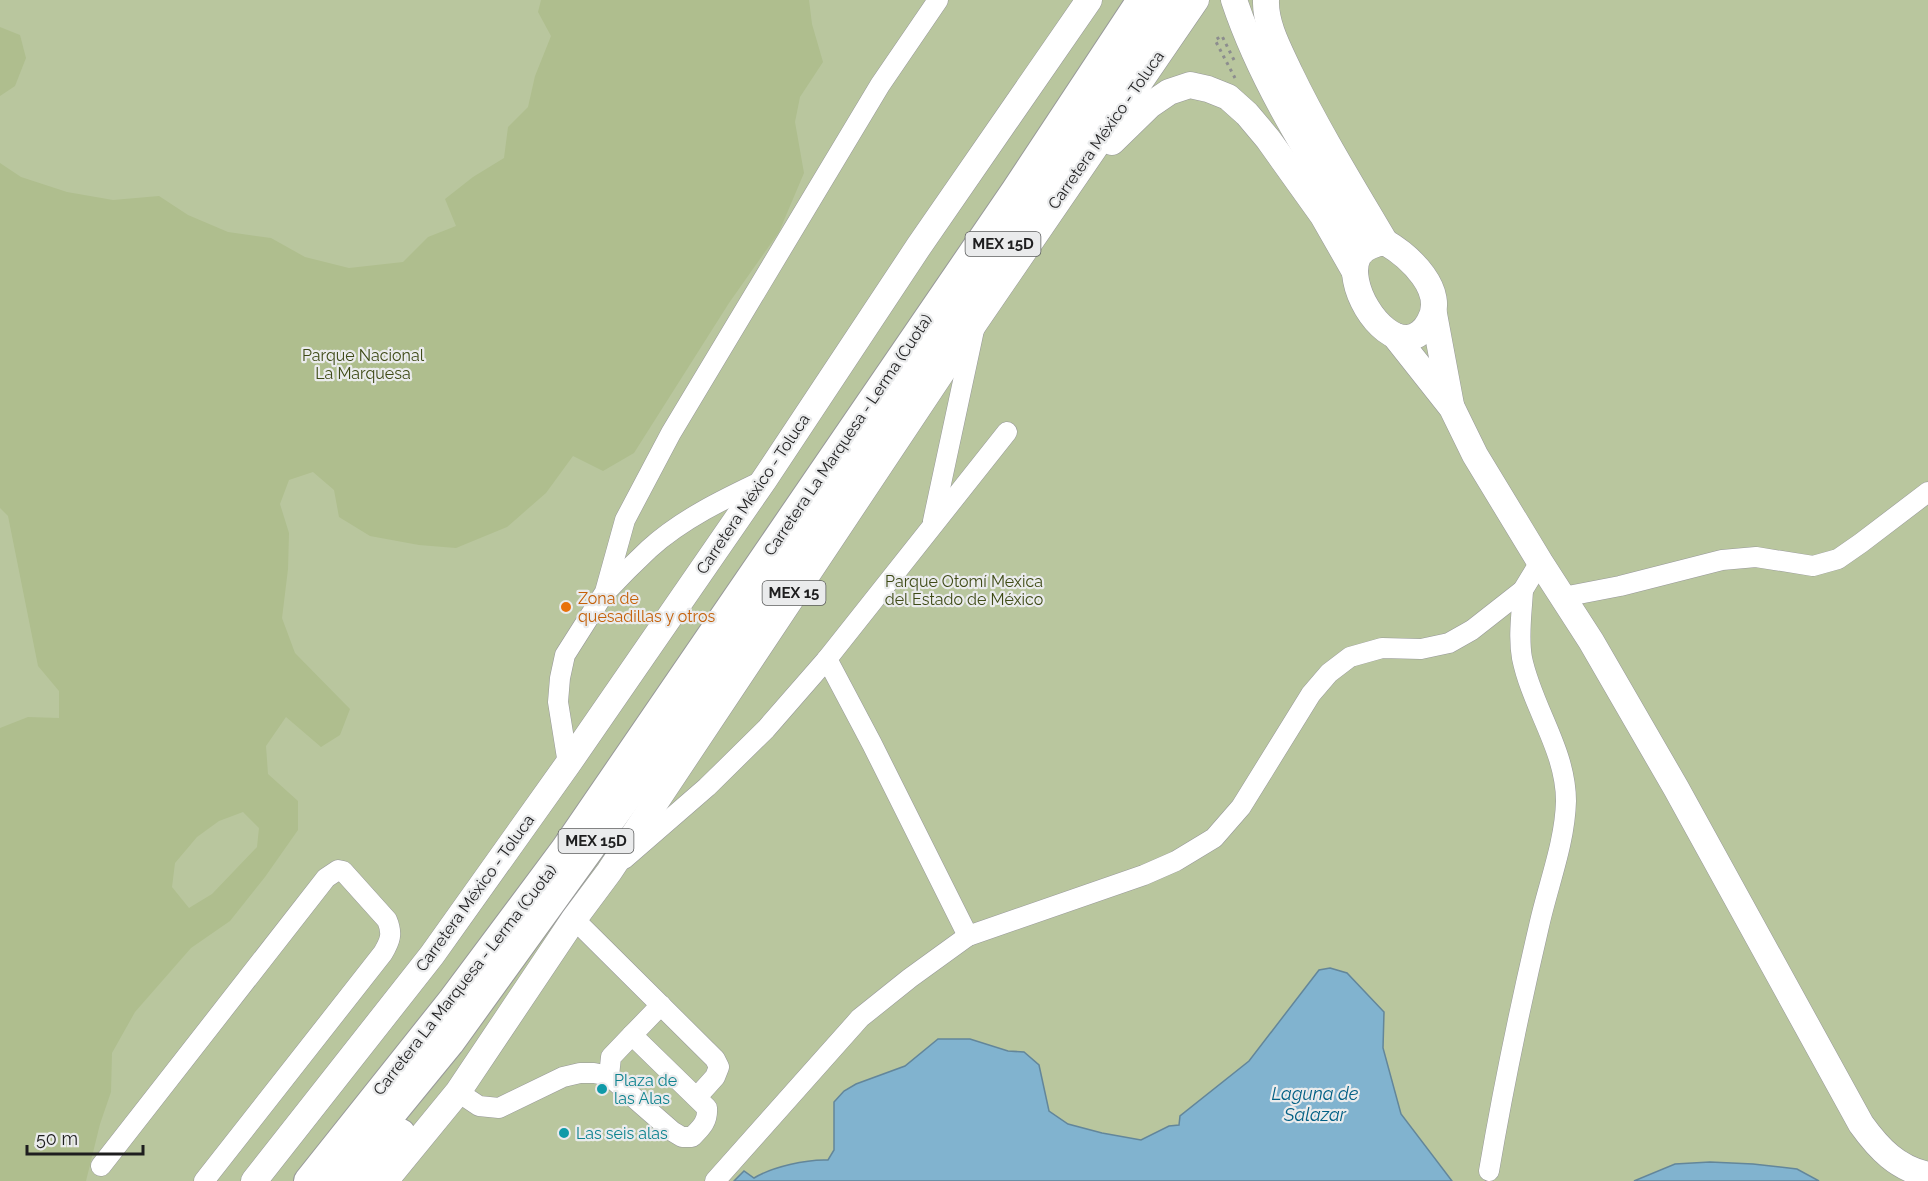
<svg xmlns="http://www.w3.org/2000/svg" width="1928" height="1181" font-family="Raleway,sans-serif">
<rect width="100%" height="100%" fill="#eaebec"/>
<rect fill="#b9c69e" x="0" y="0" width="1928" height="1181"/>
<g fill="#afbe8e" fill-rule="evenodd">
<path d="M 541,0 L 809,0 L 812,24 L 823,62 L 800,97 L 795,122 L 804,173 L 779,232 L 729,303 L 634,453 L 603,471 L 573,456 L 546,493 L 507,527 L 456,548 L 419,545 L 370,536 L 339,517 L 334,490 L 313,472 L 289,480 L 280,504 L 289,533 L 288,569 L 282,618 L 295,653 L 350,709 L 340,735 L 321,747 L 286,717 L 266,746 L 268,774 L 298,801 L 298,830 L 265,877 L 230,921 L 191,948 L 135,1012 L 112,1053 L 111,1092 L 100,1124 L 86,1181 L 0,1181 L 0,728 L 28,717 L 59,718 L 59,691 L 38,666 L 8,516 L 0,508 L 0,163 L 21,177 L 67,192 L 113,200 L 159,196 L 188,215 L 228,232 L 271,238 L 305,257 L 349,268 L 403,262 L 428,237 L 456,226 L 445,199 L 473,177 L 504,158 L 508,127 L 528,107 L 535,76 L 551,36 L 538,12 ZM 243,812 L 259,828 L 257,847 L 212,894 L 189,908 L 172,887 L 175,863 L 197,837 L 219,821 Z"/>
<path d="M 0,27 L 20,35 L 26,58 L 15,86 L 0,96 Z"/>
</g>
<g fill="#81b3cf" stroke="#63869a" stroke-width="1.5">
<path d="M 1330,968 L 1347,973 L 1384,1012 L 1383,1048 L 1401,1114 L 1452,1181 L 734,1181 L 744,1171 L 754,1178 C 772,1167 807,1159 828,1160 L 834,1150 L 834,1102 L 844,1091 L 856,1084 L 905,1066 L 938,1039 L 970,1039 L 1008,1051 L 1024,1052 L 1039,1065 L 1049,1111 L 1068,1124 L 1102,1133 L 1141,1140 L 1169,1126 L 1179,1125 L 1180,1116 L 1249,1061 L 1319,970 Z"/>
<path d="M 1710,1162 L 1753,1164 L 1797,1169 L 1819,1181 L 1634,1181 L 1675,1164 Z"/>
</g>
<g fill="none" stroke-linecap="round" stroke-linejoin="round">
<g stroke="#979899" stroke-width="21">
<g id="minor">
<path d="M 933,521 L 974,330"/>
<path d="M 606,592 C 620,577 634,563 649,549 C 682,519 724,499 764,480"/>
<path d="M 1563,597 L 1620,586 L 1722,560 L 1756,557 L 1813,566 L 1838,559 L 1861,543 L 1928,492"/>
<path d="M 827,659 L 872,744 L 968,936"/>
<path d="M 568,764 L 558,702 L 560,678 L 565,655 L 605,592 L 625,520 L 671,433 L 880,85 L 938,0"/>
<path d="M 624,859 L 707,787 L 766,729 L 827,659 L 1007,432"/>
<path d="M 574,919 L 715,1059 L 719,1067 L 715,1077 L 697,1097"/>
<path d="M 609,1076 L 611,1057 L 632,1035"/>
<path d="M 458,1092 L 479,1106 L 499,1108 L 563,1077 L 580,1073 L 594,1073 L 609,1076 L 672,1131 L 682,1137 L 692,1137 C 701,1128 708,1122 707,1108 L 632,1035 L 661,1005"/>
<path d="M 101,1166 L 326,878 L 338,870 L 343,871 L 387,920 C 393,934 390,941 383,953 L 204,1181"/>
<path d="M 1489,1171 C 1503,1089 1520,1007 1539,926 C 1548,885 1565,843 1566,801 C 1566,750 1532,707 1522,658 C 1518,636 1522,612 1523,590"/>
<path d="M 715,1181 L 860,1018 L 910,978 L 968,936 L 1144,875 L 1176,861 L 1214,838 L 1241,807 L 1311,694 L 1329,673 L 1350,657 L 1382,648 L 1421,649 L 1449,643 L 1472,630 L 1523,590 L 1540,562"/>
</g>
</g>
<g stroke="#979899" stroke-width="27">
<g id="major">
<path d="M 1234,0 C 1264,90 1317,167 1366,247"/>
<path d="M 1266,0 C 1265,25 1280,51 1290,73 C 1318,131 1352,186 1385,242"/>
<path d="M 1112,142 L 1150,105 L 1169,92 L 1190,85 L 1208,89 L 1228,97 L 1247,114 L 1268,139 L 1323,216 L 1355,272"/>
<path d="M 1385,242 C 1409,256 1448,291 1429,322 C 1425,330 1417,337 1408,338 C 1378,340 1345,283 1358,257 C 1363,247 1374,244 1385,242 Z"/>
<path d="M 1434,314 L 1451,405"/>
<path d="M 1395,336 L 1452,408 L 1475,455 L 1540,562 L 1591,641 L 1676,788 L 1861,1124 C 1879,1149 1897,1168 1928,1175"/>
<path d="M 254,1181 L 432,955 L 568,764 L 764,480 L 919,246 L 1089,0"/>
<path d="M 385,1181 L 458,1092 L 574,919 L 609,872 L 976,321 L 1196,0"/>
</g>
</g>
<g stroke="#979899" stroke-width="30">
<g id="highway">
<path d="M 308,1181 L 453,999 L 565,849 L 1015,191 L 1141,0"/>
<path d="M 337,1181 L 450,1043 L 670,738 L 1168,0"/>
<path d="M 363,1181 L 401,1133"/>
</g>
</g>
<path stroke="#8c8d8e" stroke-width="3" stroke-dasharray="3 4.5" stroke-linecap="butt" d="M 1234,60 L 1222,36 L 1215,40 L 1235,78"/>
<use href="#minor" stroke="#fff" stroke-width="20"/>
<use href="#major" stroke="#fff" stroke-width="26"/>
<use href="#highway" stroke="#fff" stroke-width="28"/>
</g>
<circle fill="#e8710a" stroke="#eaebec" stroke-width="2" cx="566" cy="607" r="6"/>
<g fill="#0f9aa8" stroke="#eaebec" stroke-width="2">
<circle cx="602" cy="1089" r="6"/>
<circle cx="564" cy="1133" r="6"/>
</g>
<g text-anchor="middle" dominant-baseline="central" stroke-width="4.5" stroke-linejoin="round" paint-order="stroke">
<g fill="#eaebec" stroke="#5b5c5c" stroke-width="1.5">
<rect x="965.5" y="232" width="75" height="24" rx="4.5"/>
<rect x="762.5" y="581" width="63" height="24" rx="4.5"/>
<rect x="558.5" y="829" width="75" height="24" rx="4.5"/>
</g>
<g font-size="15" font-weight="bold" fill="#1e1e1f">
<text x="1003" y="244">MEX 15D</text>
<text x="794" y="593">MEX 15</text>
<text x="596" y="841">MEX 15D</text>
</g>
<g font-size="16" fill="#1e1e1f" stroke="#eaebec">
<text transform="translate(1106 130) rotate(-55)">Carretera México - Toluca</text>
<text transform="translate(848 435) rotate(-56)">Carretera La Marquesa - Lerma (Cuota)</text>
<text transform="translate(753 494) rotate(-56)">Carretera México - Toluca</text>
<text transform="translate(475 893) rotate(-54)">Carretera México - Toluca</text>
<text transform="translate(465 980) rotate(-52)">Carretera La Marquesa - Lerma (Cuota)</text>
</g>
<g font-size="16" fill="#3e4a16" stroke="#eaebec">
<text x="363" y="355">Parque Nacional<tspan x="363" dy="18">La Marquesa</tspan></text>
<text x="964" y="581">Parque Otomí Mexica<tspan x="964" dy="18">del Estado de México</tspan></text>
</g>
<g font-size="16" fill="#c56008" stroke="#eaebec" text-anchor="start">
<text x="578" y="598">Zona de<tspan x="578" dy="18">quesadillas y otros</tspan></text>
</g>
<g font-size="16" fill="#0d838f" stroke="#eaebec" text-anchor="start">
<text x="614" y="1080">Plaza de<tspan x="614" dy="18">las Alas</tspan></text>
<text x="576" y="1133">Las seis alas</text>
</g>
<g font-size="18" font-style="italic" fill="#005f84" stroke="#eaebec">
<text x="1315" y="1093">Laguna de<tspan x="1315" dy="21">Salazar</tspan></text>
</g>
</g>
<path d="M27 1145v9h116v-9" fill="none" stroke="#1e1e1f" stroke-width="3"/>
<text x="36" y="1145" font-size="18" fill="#1e1e1f" stroke="#eaebec" stroke-width="4.5" paint-order="stroke">50 m</text>
</svg>
